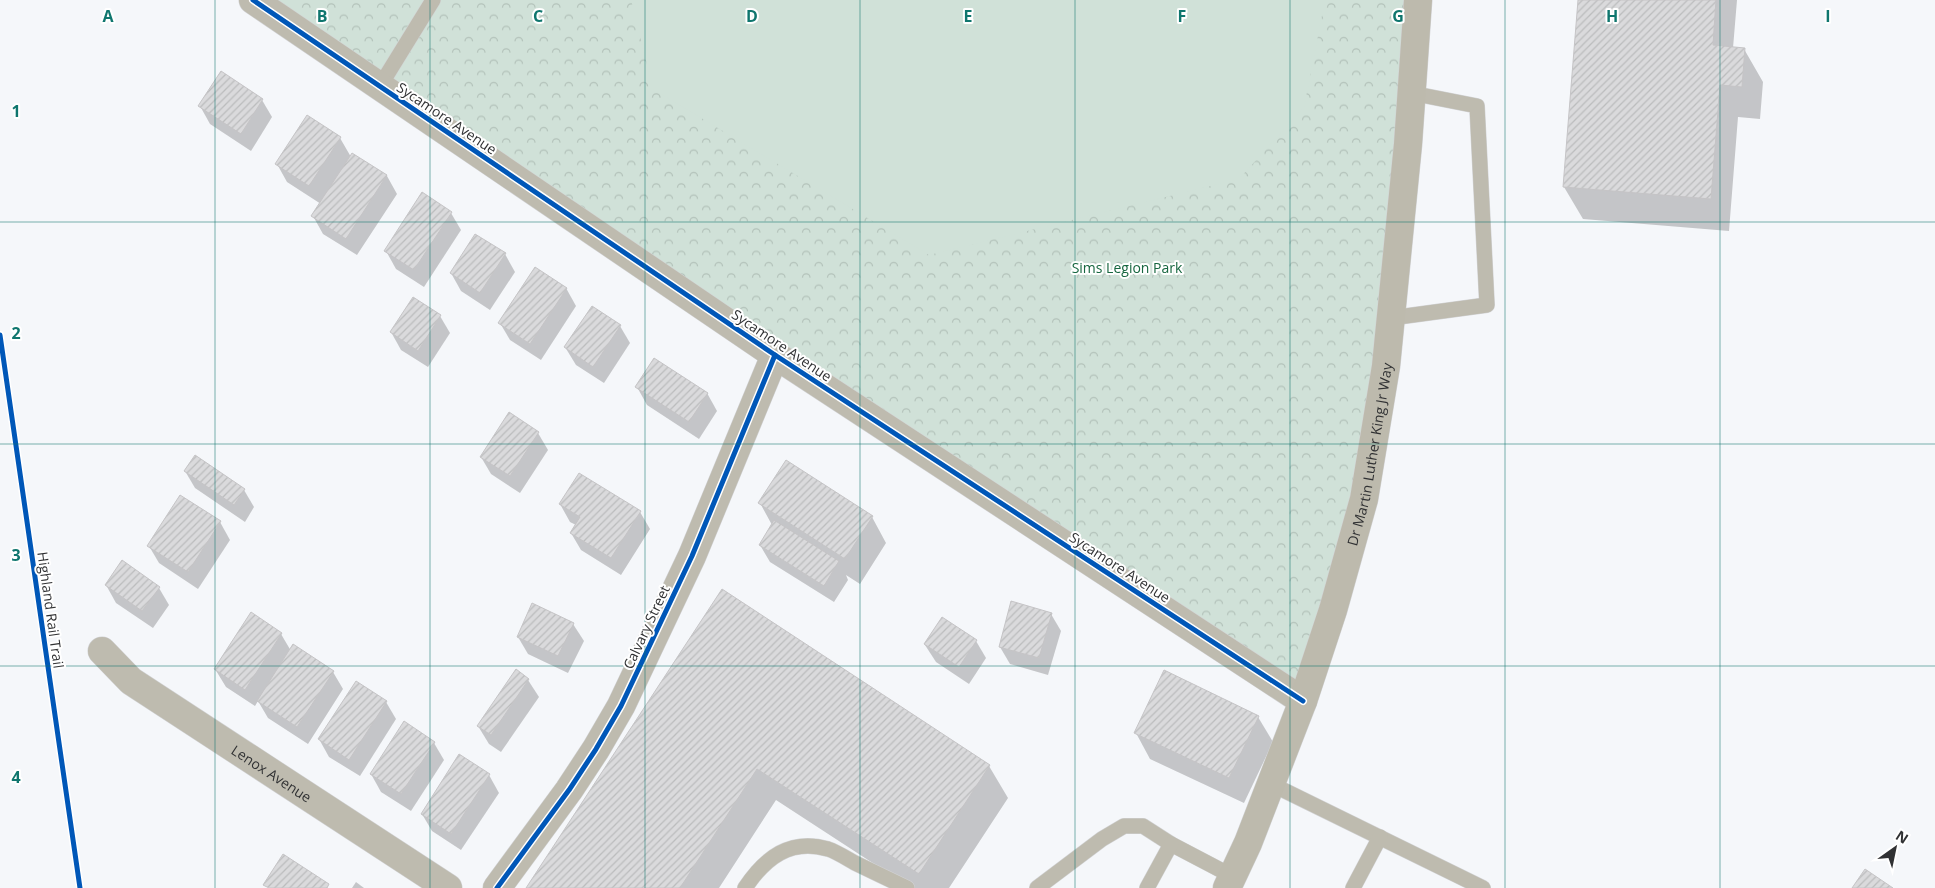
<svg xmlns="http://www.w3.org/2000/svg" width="1935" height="888" font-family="'Open Sans',sans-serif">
<defs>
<pattern id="park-crowns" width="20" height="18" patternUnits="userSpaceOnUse" patternTransform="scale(1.25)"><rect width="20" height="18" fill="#d0e1d8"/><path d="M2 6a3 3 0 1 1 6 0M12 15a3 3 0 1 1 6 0" fill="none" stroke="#b3c2ba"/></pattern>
<pattern id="building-hatch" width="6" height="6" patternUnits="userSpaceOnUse" patternTransform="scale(1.25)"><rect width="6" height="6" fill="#dadadc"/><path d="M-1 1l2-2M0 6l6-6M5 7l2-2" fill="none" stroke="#bbbcbd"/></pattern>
</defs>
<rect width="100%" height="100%" fill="#f5f7fa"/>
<path fill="url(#park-crowns)" d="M 253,0 L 1418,0 L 1386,366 L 1303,701 Z"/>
<path fill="#d0e1d8" d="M 631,0 L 1325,0 L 1304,107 L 1239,179 L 929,255 L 653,89 Z"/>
<g fill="#0003">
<path d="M 1579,0 L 1737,0 L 1733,48 L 1744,49 L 1763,82 L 1760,119 L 1738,117 L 1729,231 L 1583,219 L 1564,187 Z"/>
<path d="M 262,100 L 272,117 L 251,151 L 210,124 L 200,106 Z"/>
<path d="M 340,138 L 351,157 L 353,154 L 387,176 L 397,194 L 357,255 L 323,234 L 313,216 L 321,204 L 287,182 L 277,164 Z"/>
<path d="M 451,213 L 461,230 L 424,287 L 396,269 L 386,251 Z"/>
<path d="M 505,254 L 515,272 L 490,310 L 461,291 L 451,273 Z"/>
<path d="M 566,288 L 576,306 L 541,360 L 510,340 L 500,323 Z"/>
<path d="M 440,316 L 450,333 L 428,367 L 401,350 L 391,332 Z"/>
<path d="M 620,326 L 630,343 L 604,383 L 576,365 L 565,347 Z"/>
<path d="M 637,387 L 707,393 L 717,411 L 699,439 L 647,405 Z"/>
<path d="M 538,433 L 548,450 L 520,493 L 491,474 L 481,457 Z"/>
<path d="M 185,471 L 244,490 L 254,507 L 245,522 L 195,488 Z"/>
<path d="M 760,503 L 872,517 L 886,543 L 860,584 L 846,575 L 848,580 L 834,602 L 770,562 L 760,545 L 772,525 Z"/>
<path d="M 560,504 L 640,512 L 650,529 L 621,575 L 581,550 L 571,533 L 576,525 L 570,522 Z"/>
<path d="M 220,522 L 230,540 L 198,589 L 159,563 L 149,546 Z"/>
<path d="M 106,585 L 159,588 L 169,605 L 153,628 L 116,603 Z"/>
<path d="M 722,591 L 989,766 L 1008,798 L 949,888 L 911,888 L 776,800 L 719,888 L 528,888 Z"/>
<path d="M 1051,614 L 1061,631 L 1048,675 L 1010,664 L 1000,647 Z"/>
<path d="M 573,624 L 584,641 L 568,673 L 528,654 L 518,637 Z"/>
<path d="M 281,634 L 291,651 L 333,672 L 343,689 L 308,744 L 268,718 L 258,701 L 255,706 L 226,687 L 215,669 Z"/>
<path d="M 976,641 L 986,658 L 969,684 L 936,662 L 925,645 Z"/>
<path d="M 528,680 L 539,697 L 501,752 L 489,744 L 478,726 Z"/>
<path d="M 386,702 L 396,719 L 360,776 L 329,757 L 319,739 Z"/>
<path d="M 1258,717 L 1273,742 L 1244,803 L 1150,759 L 1136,733 Z"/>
<path d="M 434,743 L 444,760 L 411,811 L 381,792 L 371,774 Z"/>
<path d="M 489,775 L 499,793 L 461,850 L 432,831 L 422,814 Z"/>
<path d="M 356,882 L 364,888 L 352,888 Z"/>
</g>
<g fill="url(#building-hatch)" stroke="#c5c4c6">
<path d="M 1578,0 L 1716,0 L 1713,45 L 1745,48 L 1742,87 L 1720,85 L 1711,199 L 1563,187 Z"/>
<path d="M 221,71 L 263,99 L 241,134 L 198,106 Z"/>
<path d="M 307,115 L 341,137 L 309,186 L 275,164 Z"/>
<path d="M 352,153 L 387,175 L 346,239 L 311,216 Z"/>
<path d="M 422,192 L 452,212 L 414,270 L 384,251 Z"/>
<path d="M 475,234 L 506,253 L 480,293 L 450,273 Z"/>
<path d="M 535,267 L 567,288 L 530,344 L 498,323 Z"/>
<path d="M 413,297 L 441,315 L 418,351 L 390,332 Z"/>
<path d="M 592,306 L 621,325 L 593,367 L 564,347 Z"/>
<path d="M 654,358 L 708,393 L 689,422 L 635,387 Z"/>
<path d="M 509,412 L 539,432 L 510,476 L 480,457 Z"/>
<path d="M 195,455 L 245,489 L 234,505 L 184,471 Z"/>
<path d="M 786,460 L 873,516 L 845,559 L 758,503 Z"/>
<path d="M 579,473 L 641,511 L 611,558 L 570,533 L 580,517 L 559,504 Z"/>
<path d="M 180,495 L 221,521 L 188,572 L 147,546 Z"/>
<path d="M 774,520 L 839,561 L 824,586 L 759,545 Z"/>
<path d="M 122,560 L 160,587 L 142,611 L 105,585 Z"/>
<path d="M 722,589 L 990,765 L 919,874 L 757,769 L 680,888 L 526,888 Z"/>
<path d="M 1011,601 L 1052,613 L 1039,658 L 999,647 Z"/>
<path d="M 532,603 L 574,623 L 558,656 L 517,637 Z"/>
<path d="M 251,612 L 282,633 L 245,690 L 214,669 Z"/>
<path d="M 942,617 L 977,640 L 959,667 L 924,644 Z"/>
<path d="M 293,644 L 334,671 L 297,727 L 257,701 Z"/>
<path d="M 516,669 L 529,679 L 491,735 L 477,726 Z"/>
<path d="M 1164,670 L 1259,716 L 1229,778 L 1134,733 Z"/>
<path d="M 356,681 L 387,701 L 349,760 L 318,739 Z"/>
<path d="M 404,721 L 435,742 L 401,794 L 370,774 Z"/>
<path d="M 459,754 L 490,774 L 451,834 L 421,814 Z"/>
<path d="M 283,854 L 329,884 L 327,888 L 269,888 L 263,885 Z"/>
<path d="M 1865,869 L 1893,888 L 1852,888 Z"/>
</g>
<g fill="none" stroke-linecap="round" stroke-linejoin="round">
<g stroke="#d2d3d5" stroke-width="16">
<g id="lane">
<path d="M 380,86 L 433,0"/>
<path d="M 1391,318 L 1487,305 L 1477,106 L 1411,93"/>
<path d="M 1271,784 L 1483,888"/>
<path d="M 745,888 C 765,858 790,838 828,849 C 837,852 846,858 855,863 C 872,871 890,880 907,888"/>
<path d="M 1037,888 L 1102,839 L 1124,826 L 1143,826 L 1171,844 L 1232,876"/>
<path d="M 1147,888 L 1171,844"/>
<path d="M 1353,888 L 1380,837"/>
</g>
</g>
<g stroke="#d2d3d5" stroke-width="29">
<g id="street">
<path d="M 253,0 L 775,355 L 1303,701"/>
<path id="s1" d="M 102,651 L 131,681 L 448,888"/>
<path d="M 497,888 L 569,790 L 596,749 L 621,706 L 692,556 L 775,355"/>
</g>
</g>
<g stroke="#d2d3d5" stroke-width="29">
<g id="secondary">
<path id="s2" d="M 1227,888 L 1248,843 L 1303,701 L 1333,610 L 1364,499 L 1386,366 L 1408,144 L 1418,0"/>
</g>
</g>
<use href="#lane" stroke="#bebbaf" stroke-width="15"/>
<use href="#street" stroke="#bebbaf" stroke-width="28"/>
<use href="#secondary" stroke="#bdbaad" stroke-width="28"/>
<g stroke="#fff" stroke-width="8">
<g id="cycleway">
<path d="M 253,0 L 775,355 L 1303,701"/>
<path d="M 0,335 L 80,888"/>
<path d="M 497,888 L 569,790 L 596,749 L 621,706 L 692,556 L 775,355"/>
</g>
</g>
<use href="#cycleway" stroke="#0057b8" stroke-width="5"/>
</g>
<path fill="none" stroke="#0f766e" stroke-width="1" stroke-opacity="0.55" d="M 215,0 L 215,888M 430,0 L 430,888M 645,0 L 645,888M 860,0 L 860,888M 1075,0 L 1075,888M 1290,0 L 1290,888M 1505,0 L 1505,888M 1720,0 L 1720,888M 0,222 L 1935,222M 0,444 L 1935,444M 0,666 L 1935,666"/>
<g text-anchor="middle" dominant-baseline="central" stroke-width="4" stroke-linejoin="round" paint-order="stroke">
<g font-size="14" fill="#303133" stroke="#fff">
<text transform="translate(447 118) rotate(34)">Sycamore Avenue</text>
<text transform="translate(782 345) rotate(34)">Sycamore Avenue</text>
<text stroke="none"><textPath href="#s2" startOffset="458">Dr Martin Luther King Jr Way</textPath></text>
<text transform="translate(1120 567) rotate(33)">Sycamore Avenue</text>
<text transform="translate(51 610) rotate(82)">Highland Rail Trail</text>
<text transform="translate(646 627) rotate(-65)">Calvary Street</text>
<text stroke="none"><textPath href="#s1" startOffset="210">Lenox Avenue</textPath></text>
</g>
<g font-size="14" fill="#16663f" stroke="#fff">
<text x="1127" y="267">Sims Legion Park</text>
</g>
</g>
<g font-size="16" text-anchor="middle" font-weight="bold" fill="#0f766e" stroke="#fff" stroke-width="4" stroke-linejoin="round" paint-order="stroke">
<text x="108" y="22">A</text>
<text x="322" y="22">B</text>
<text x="538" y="22">C</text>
<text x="752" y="22">D</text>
<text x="968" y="22">E</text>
<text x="1182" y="22">F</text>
<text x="1398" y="22">G</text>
<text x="1612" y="22">H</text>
<text x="1828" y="22">I</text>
<text x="16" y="117">1</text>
<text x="16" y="339">2</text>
<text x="16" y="561">3</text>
<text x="16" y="783">4</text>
</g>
<g transform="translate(1895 848) rotate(33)" stroke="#ffffff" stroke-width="4" paint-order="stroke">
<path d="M0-4L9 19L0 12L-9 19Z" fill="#303133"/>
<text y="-8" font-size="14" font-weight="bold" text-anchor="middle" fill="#303133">N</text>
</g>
</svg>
